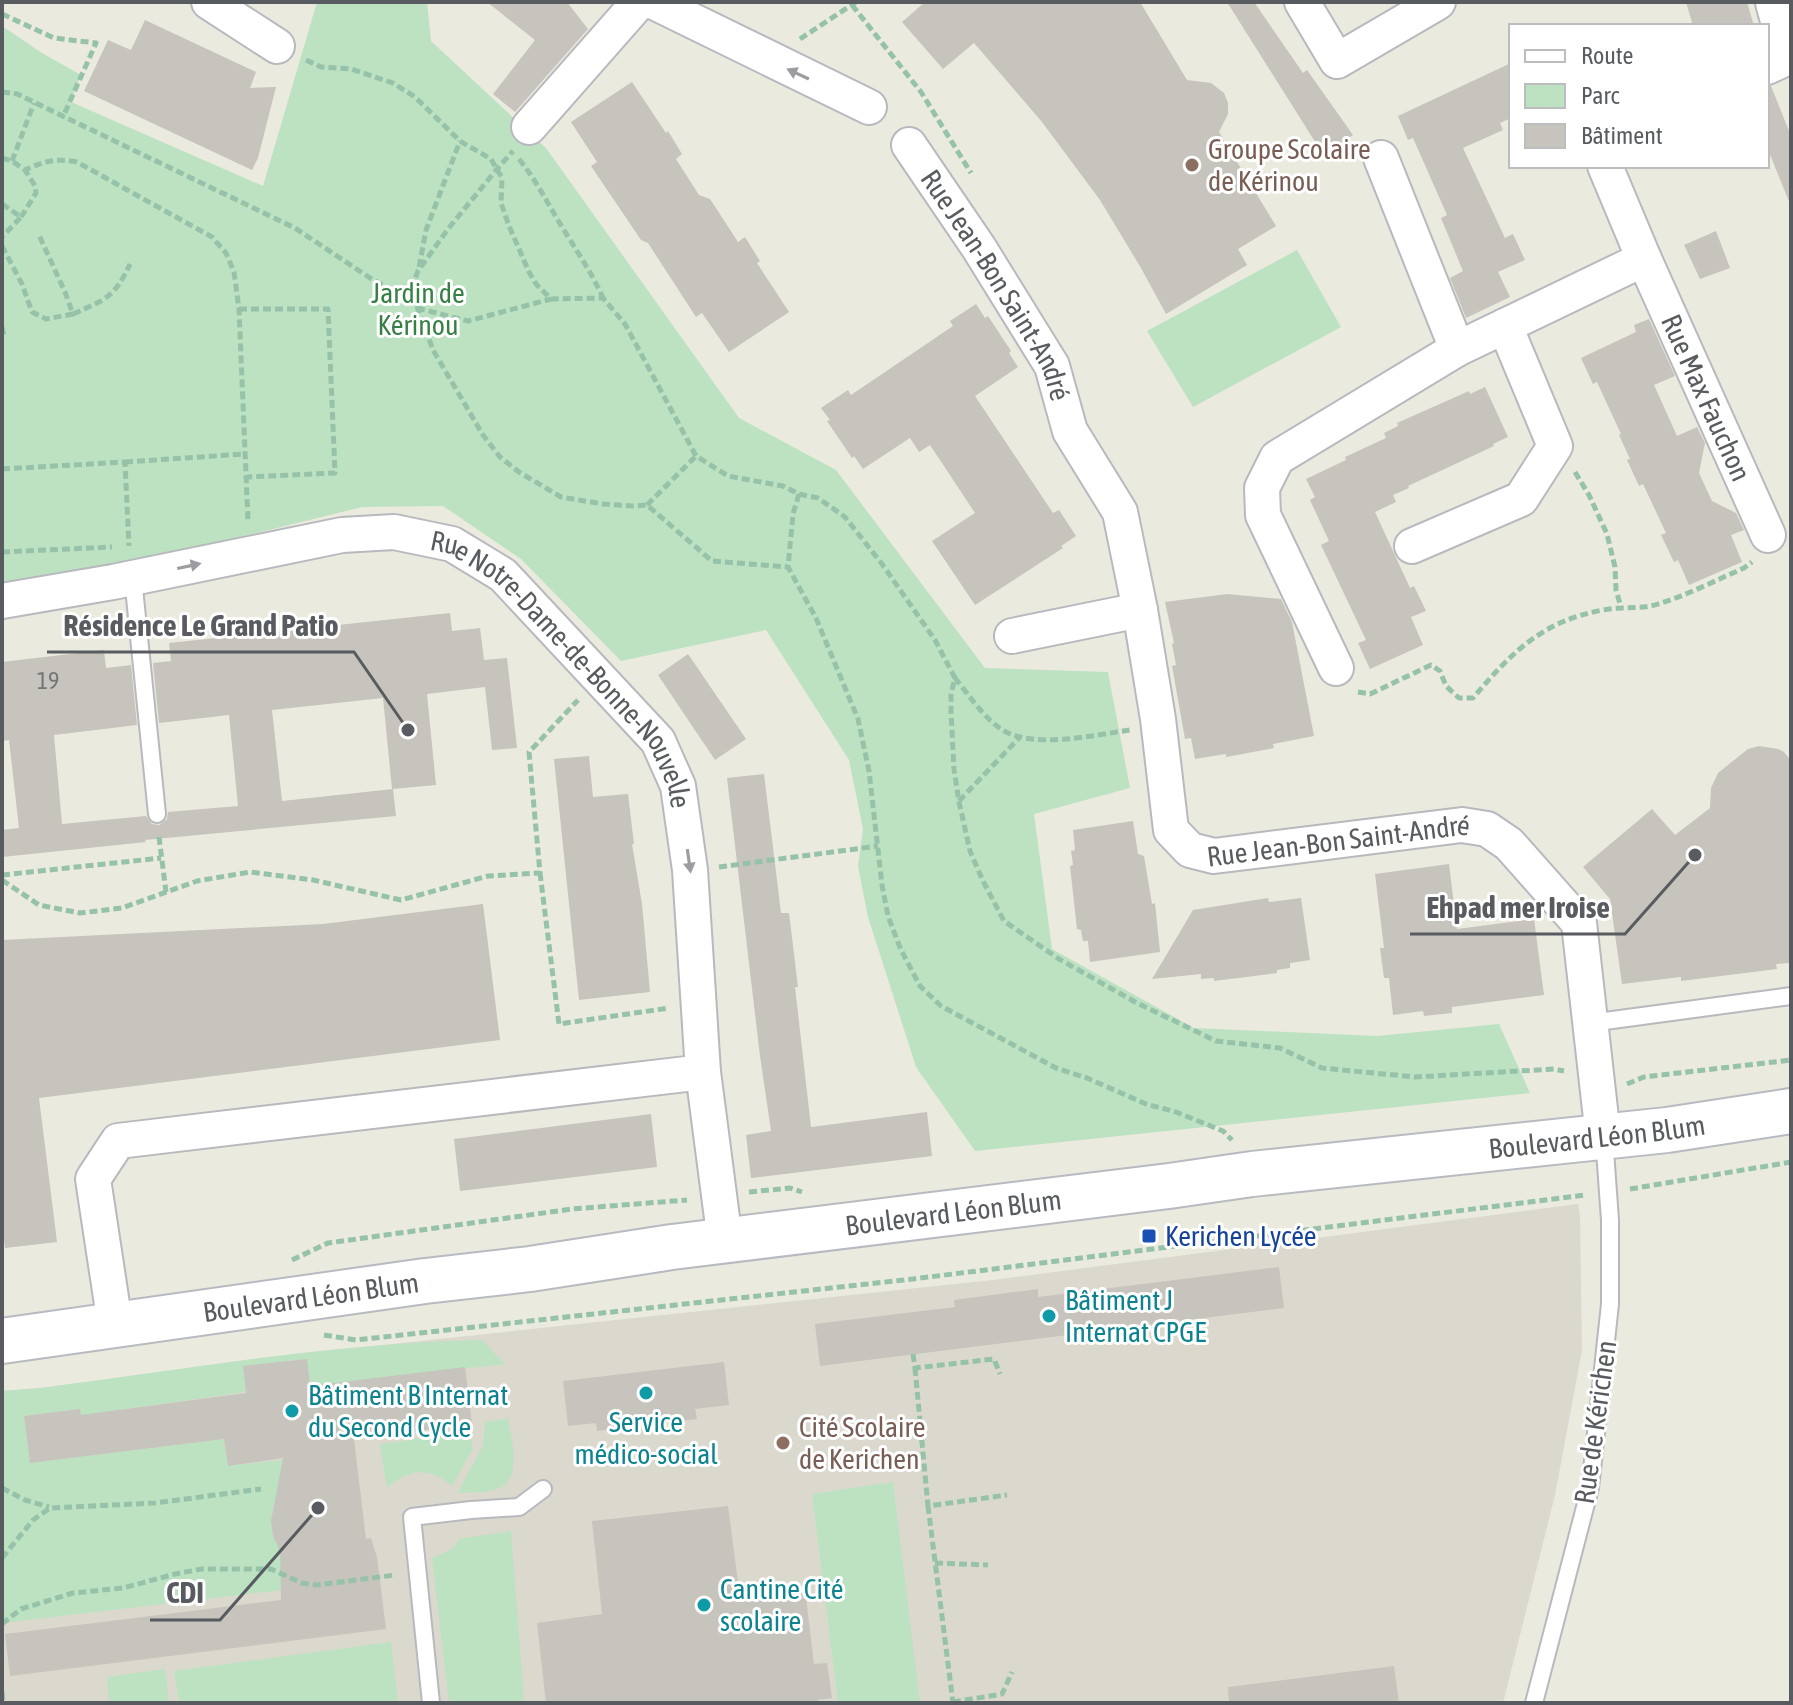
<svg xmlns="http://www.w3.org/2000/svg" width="1793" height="1705" font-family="'Asap Condensed',sans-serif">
<rect width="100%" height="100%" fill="#ebeadf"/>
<path fill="#dbd9cd" d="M 1578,1204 L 1580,1216 L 1582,1350 L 1555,1495 L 1503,1703 L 2,1703 L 2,1391 L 41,1388 L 307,1353 L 993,1280 Z"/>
<g fill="#bce2c2">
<path d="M 317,2 L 427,2 L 431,41 L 546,148 L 739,418 L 836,470 L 985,668 L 1108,672 L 1130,788 L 1034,814 L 1052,949 L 1194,1028 L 1377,1036 L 1499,1024 L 1530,1093 L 975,1151 L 916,1067 L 868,917 L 858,866 L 863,829 L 849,760 L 766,630 L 621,661 L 521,559 L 443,506 L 362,507 L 265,531 L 2,591 L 2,26 L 42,53 L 81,75 L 71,102 L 263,186 Z"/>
<path d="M 1297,250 L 1341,327 L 1193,407 L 1147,331 Z"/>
<path d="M 482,1340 L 505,1364 L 310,1386 L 306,1359 L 244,1366 L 246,1392 L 104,1412 L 82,1421 L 80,1409 L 24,1416 L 30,1463 L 224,1439 L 228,1466 L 309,1457 L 284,1500 L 274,1502 C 273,1511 271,1519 272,1529 C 274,1555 306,1571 325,1585 L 2,1623 L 2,1391 L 41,1388 C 187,1369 334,1343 482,1340 Z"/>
<path d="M 508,1418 C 511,1439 524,1480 497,1489 C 486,1493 471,1492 458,1493 L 483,1445 L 485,1422 Z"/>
<path d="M 469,1432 L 473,1449 L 452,1486 C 429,1467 410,1468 387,1488 L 380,1444 Z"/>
<path d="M 893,1482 L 920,1703 L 838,1703 L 812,1494 Z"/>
<path d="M 511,1531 L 524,1702 L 449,1703 L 432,1558 L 453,1549 L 459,1539 Z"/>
<path d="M 391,1642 L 398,1703 L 179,1702 L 174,1671 Z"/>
<path d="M 165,1669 L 169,1703 L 109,1703 L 107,1677 Z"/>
</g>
<g fill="#c6c4bd">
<path d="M 487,2 L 567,2 L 588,29 L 515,112 L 493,94 L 535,40 Z"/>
<path d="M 925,2 L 1140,2 L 1187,80 L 1211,83 L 1224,93 L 1228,103 L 1228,114 L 1219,132 L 1276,226 L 1238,249 L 1247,265 L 1166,314 L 1141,268 L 1100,200 L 1042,122 L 974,43 L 943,69 L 902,22 Z"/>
<path d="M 1227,2 L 1254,2 L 1303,73 L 1307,70 L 1353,135 L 1324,156 Z"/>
<path d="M 1686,2 L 1747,2 L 1754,26 L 1693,26 Z"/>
<path d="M 145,20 L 256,72 L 250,88 L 276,87 L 258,158 L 252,170 L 84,91 L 108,40 L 131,50 Z"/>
<path d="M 1511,63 L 1511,118 L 1500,123 L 1503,130 L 1463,148 L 1505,238 L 1513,234 L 1525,260 L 1498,272 L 1510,297 L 1466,318 L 1450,278 L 1463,271 L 1441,218 L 1447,215 L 1413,138 L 1408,140 L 1398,116 Z"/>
<path d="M 632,82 L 666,133 L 668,131 L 682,154 L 676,159 L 699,195 L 710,199 L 738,242 L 745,237 L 760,261 L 757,263 L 789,312 L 729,352 L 702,313 L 696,317 L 648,243 L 641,240 L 591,166 L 597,162 L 571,122 Z"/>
<path d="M 1771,86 L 1791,136 L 1790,204 L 1767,147 L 1767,87 Z"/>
<path d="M 1716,231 L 1730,268 L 1700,279 L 1684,245 Z"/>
<path d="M 976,304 L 985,318 L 988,316 L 1011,351 L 1009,353 L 1018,367 L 975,396 L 1053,513 L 1059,510 L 1076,536 L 1061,546 L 1063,548 L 975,605 L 932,541 L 975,513 L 930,445 L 919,452 L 910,438 L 863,469 L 854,456 L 852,458 L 827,421 L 830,420 L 821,408 L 848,390 L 851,395 L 953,326 L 950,321 Z"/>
<path d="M 1649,319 L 1675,376 L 1654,385 L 1677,436 L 1697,427 L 1705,443 L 1699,473 L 1712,501 L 1736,513 L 1744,530 L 1731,535 L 1742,562 L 1689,585 L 1678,560 L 1674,562 L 1661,535 L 1666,533 L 1643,484 L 1639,486 L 1627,460 L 1630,459 L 1619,435 L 1621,434 L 1597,382 L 1593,384 L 1581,358 L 1636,332 L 1634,325 Z"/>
<path d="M 1485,387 L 1508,437 L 1493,444 L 1494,446 L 1408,486 L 1409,488 L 1393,495 L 1396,502 L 1375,512 L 1410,588 L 1414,586 L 1426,611 L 1411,617 L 1423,645 L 1370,669 L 1358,643 L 1366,640 L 1321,545 L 1329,541 L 1310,500 L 1315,497 L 1306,479 L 1346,460 L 1345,457 L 1386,438 L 1384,433 L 1398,426 L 1397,423 L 1469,391 L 1470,394 Z"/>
<path d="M 1227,594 L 1281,599 L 1292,622 L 1314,736 L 1273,744 L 1274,748 L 1226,757 L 1226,754 L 1195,759 L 1191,738 L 1185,739 L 1172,666 L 1176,665 L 1172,644 L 1174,643 L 1165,602 Z"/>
<path d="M 450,613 L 452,631 L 480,628 L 484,660 L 507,658 L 517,748 L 492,750 L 485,687 L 427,694 L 436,785 L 392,789 L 383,698 L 272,710 L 282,801 L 393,789 L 396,816 L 145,840 L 146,842 L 2,857 L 2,830 L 19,828 L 9,740 L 2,741 L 2,662 L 104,650 L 106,668 L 131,665 L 137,725 L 54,735 L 62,824 L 146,816 L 152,824 L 159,825 L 167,819 L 168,812 L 238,806 L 229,715 L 159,723 L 153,663 L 171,661 L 169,643 Z"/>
<path d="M 688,654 L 746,739 L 715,760 L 658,675 Z"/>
<path d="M 1759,746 L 1778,749 L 1784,752 L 1791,761 L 1791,963 L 1776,964 L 1777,969 L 1681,981 L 1681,977 L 1622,984 L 1610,899 L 1583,867 L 1652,809 L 1675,835 L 1710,808 L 1711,788 L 1718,773 L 1748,749 Z"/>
<path d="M 589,756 L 593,797 L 628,794 L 634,844 L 632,844 L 642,904 L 650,992 L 579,1000 L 554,759 Z"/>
<path d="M 764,774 L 781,913 L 789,913 L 798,987 L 795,987 L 811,1127 L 927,1112 L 932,1156 L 751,1178 L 746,1135 L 771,1131 L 760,1056 L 727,778 Z"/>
<path d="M 1133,821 L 1138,854 L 1144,856 L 1152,904 L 1155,903 L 1160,952 L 1090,962 L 1088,941 L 1083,941 L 1081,930 L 1077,929 L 1070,866 L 1073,865 L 1071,851 L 1075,850 L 1073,830 Z"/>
<path d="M 1449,864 L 1457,929 L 1534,919 L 1544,995 L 1452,1007 L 1452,1013 L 1424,1016 L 1423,1011 L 1393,1015 L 1389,978 L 1384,978 L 1380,948 L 1384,948 L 1375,874 Z"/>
<path d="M 1268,898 L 1269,902 L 1301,898 L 1310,960 L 1290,963 L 1290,968 L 1277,970 L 1277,973 L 1214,981 L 1214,978 L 1201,979 L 1201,974 L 1152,979 L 1193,910 Z"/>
<path d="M 483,904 L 500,1040 L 39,1098 L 57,1242 L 5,1248 L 2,1224 L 2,940 L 323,924 Z"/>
<path d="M 651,1114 L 657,1167 L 460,1191 L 454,1139 Z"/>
<path d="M 1279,1267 L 1284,1308 L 820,1366 L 815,1324 L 955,1307 L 954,1300 L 1038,1289 L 1038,1297 Z"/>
<path d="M 307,1359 L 310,1386 L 465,1367 L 472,1424 L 354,1439 L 366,1539 L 371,1538 L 377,1557 L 386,1629 L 10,1676 L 5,1634 L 281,1600 L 280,1551 L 273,1536 L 271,1521 L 283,1458 L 228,1466 L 224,1439 L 30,1463 L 24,1416 L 80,1409 L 81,1415 L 246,1393 L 243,1366 Z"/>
<path d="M 724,1362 L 729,1405 L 695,1409 L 697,1419 L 597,1431 L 596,1423 L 568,1426 L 563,1381 Z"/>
<path d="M 728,1506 L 740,1597 L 805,1589 L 814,1664 L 827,1663 L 832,1698 L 818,1700 L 819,1703 L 546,1703 L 537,1623 L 602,1614 L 592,1521 Z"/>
<path d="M 1394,1666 L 1399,1703 L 1229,1703 L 1228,1687 Z"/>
</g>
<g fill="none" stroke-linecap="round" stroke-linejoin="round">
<g stroke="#b7b9be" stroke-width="20">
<g id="lane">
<path d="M 133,578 L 157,814"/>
<path d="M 1590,1023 L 1791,996"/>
<path d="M 431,1703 L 412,1517 L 471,1510 L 519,1507 L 543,1489"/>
<path d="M 1534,1703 L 1590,1488 L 1610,1304 L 1610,1220 L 1604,1137"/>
</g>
</g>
<g stroke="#b7b9be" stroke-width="38">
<g id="street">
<path d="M 209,2 L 277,46"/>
<path d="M 654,2 L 869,107"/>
<path d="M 1302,2 L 1337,61 L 1438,2"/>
<path d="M 1767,67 L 1791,56"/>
<path d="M 529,127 L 639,2"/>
<path id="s1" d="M 909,145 L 979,248 L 1052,366 L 1070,431 L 1120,512 L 1140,610 L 1158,719 L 1171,830 L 1190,850 L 1214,856 L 1462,825 L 1487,829 L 1509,844 L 1579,923 L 1603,1136"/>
<path d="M 1381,158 L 1457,349 L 1644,259 L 1605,166"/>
<path id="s2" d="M 1644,259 L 1768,535"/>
<path d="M 1412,546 L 1521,499 L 1555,446 L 1505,326"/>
<path id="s3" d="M 2,601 L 113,582 L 342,535 L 394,532 L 452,544 L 503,575 L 658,741 L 678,786 L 690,870 L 703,1072 L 725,1241"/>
<path d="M 1012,636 L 1140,610"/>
<path d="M 1336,668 L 1263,515 L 1262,488 L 1277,458 L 1457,349"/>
<path d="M 115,1324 L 93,1179 L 118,1141 L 703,1072"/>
</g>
</g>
<g stroke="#b8bac1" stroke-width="48">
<g id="secondary">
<path d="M 1778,2 L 1791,50"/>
<path id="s4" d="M 2,1341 L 425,1281 L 530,1269 L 672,1247 L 1169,1186 L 1252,1174 L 1667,1130 L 1791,1111"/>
</g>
</g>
<g stroke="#96c2a9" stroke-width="5" stroke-dasharray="8 4" stroke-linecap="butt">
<path d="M 852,5 L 921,92 L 971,173"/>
<path d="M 2,14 L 54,38 L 96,43 L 63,117"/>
<path d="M 800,39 L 856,2"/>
<path d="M 306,60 L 321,67 L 351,69 L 393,83 L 415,97 L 460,141 L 491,159 L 502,178 L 501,203 L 509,226 L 529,272 L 536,284 L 551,299 L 603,298 L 625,324 L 696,456 L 728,476 L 783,486 L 799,494 L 818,498 L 845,517 L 882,564 L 935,640 L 955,678 L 951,694 L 951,712 L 954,769 L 959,802 L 970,851 L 983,881 L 1004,921 L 1059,959 L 1137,1003 L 1216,1041 L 1280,1048 L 1322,1068 L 1415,1077 L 1554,1069 L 1564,1071"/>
<path d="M 2,92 L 17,94 L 295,228 L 370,278 L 400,295 L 417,307 L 433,350 L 483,435 L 500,457 L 519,472 L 561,497 L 603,504 L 633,506 L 647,505 L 712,561 L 788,567"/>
<path d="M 2,158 L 12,161 L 25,170 C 44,161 56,158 77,162 L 212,237 L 226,253 L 234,272 L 239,309 L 248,521"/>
<path d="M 519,159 C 535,179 546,200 559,222 C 574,247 591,271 603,298"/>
<path d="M 12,161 L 34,103"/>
<path d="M 2,204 L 21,217 L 2,237"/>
<path d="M 21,217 L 36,193 L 35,186 L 25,170"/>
<path d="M 2,246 L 22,284 L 32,312 L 46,319 L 73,314 L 65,292 L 38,233"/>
<path d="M 419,267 L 426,230 L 460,141"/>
<path d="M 407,300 L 418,271 L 448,229 L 497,169 L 513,151"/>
<path d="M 417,308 L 468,321 L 551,299"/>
<path d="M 239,309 L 328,309 L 335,473 L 247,477"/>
<path d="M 73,314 C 105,300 115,297 130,264"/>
<path d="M 2,327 L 4,336 L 2,336"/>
<path d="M 125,462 L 245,454"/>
<path d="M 2,469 L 125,462 L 129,546"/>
<path d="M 1575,472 L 1589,495 L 1607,534 L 1615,567 L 1616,590 L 1621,607"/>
<path d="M 799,494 L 793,514 L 788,567 L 816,618 L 858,719 L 869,771 L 882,885 L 888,916 L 901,950 L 920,986 L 941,1006 L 1056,1068 L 1087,1078 L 1146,1104 L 1176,1112 L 1223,1131 L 1232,1140"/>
<path d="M 647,505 L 696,456"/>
<path d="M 2,552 L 112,547"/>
<path d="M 955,678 C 968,694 984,718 1001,729 C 1032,750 1094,735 1130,730"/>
<path d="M 1358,692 L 1370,694 L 1431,665 L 1440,671 L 1446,686 L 1459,698 L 1473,698 C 1511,653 1542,621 1603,610 C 1622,606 1640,610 1658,604 C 1688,595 1716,580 1744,568 L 1752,562"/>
<path d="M 959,801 L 1019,738"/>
<path d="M 159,837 L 166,892"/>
<path d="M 719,867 L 878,846"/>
<path d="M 540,873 L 559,1024 L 669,1008"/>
<path d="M 2,875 L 161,858"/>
<path d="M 2,880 L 39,905 L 80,913 L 122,908 L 197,881 L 250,872 L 313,880 L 401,900 L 488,876 L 540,873 L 529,752 L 578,700"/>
<path d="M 1627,1084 L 1644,1077 L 1791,1060"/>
<path d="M 1630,1189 L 1791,1162"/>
<path d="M 749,1192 L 790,1188 L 802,1192"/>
<path d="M 292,1260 L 328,1243 L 572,1209 L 687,1200"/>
<path d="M 324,1335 L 356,1340 L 913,1279 L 1585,1195"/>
<path d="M 913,1354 L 915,1368 L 994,1359 L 1000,1374"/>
<path d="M 915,1368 L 928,1506 L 1007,1495"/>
<path d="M 2,1488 L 25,1500 L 49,1507"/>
<path d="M 928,1506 L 953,1703"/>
<path d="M 2,1558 L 33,1520 L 50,1508 L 155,1503 L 261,1489"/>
<path d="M 935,1563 L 988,1565"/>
<path d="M 2,1624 L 21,1609 L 73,1593 L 123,1588 L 175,1574 L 202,1569 L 271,1569 L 302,1583 L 316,1585 L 395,1575"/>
<path d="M 2,1692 L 3,1703"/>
<path d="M 953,1702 L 1002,1694 L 1012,1672"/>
</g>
<use href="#lane" stroke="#fff" stroke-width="16"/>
<use href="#street" stroke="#fff" stroke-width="34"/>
<use href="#secondary" stroke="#fff" stroke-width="44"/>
</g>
<defs><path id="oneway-solid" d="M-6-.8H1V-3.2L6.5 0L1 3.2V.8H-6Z" transform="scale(2)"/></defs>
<g fill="#9b9da0">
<use href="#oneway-solid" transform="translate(798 74) rotate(-155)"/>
<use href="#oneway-solid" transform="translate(189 566) rotate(-12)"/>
<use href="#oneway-solid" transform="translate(689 861) rotate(82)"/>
</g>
<g fill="#8d6e63" stroke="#fff" stroke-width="3">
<circle cx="1192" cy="165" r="8"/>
<circle cx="783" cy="1443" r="8"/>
</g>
<rect fill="#1a4fb4" stroke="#fff" stroke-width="3" x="1141" y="1228" width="16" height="16" rx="4"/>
<g fill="#0f9aa8" stroke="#fff" stroke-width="3">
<circle cx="1049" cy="1316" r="8"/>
<circle cx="646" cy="1393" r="8"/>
<circle cx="292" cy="1411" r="8"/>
<circle cx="704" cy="1605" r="8"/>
</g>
<g text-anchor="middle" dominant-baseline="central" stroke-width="6" stroke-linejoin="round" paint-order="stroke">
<g font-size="24" fill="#747577">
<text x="48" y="680">19</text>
</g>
<g font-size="28" fill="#785e54" stroke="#fff" text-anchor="start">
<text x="1208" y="149">Groupe Scolaire<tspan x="1208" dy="32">de Kérinou</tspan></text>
<text x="799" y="1427">Cité Scolaire<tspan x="799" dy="32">de Kerichen</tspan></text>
</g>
<g font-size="28" fill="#585b60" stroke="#fff">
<text stroke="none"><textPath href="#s1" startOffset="166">Rue Jean-Bon Saint-André</textPath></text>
<text stroke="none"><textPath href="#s2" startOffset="152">Rue Max Fauchon</textPath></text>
<text stroke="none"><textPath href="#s3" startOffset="626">Rue Notre-Dame-de-Bonne-Nouvelle</textPath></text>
<text stroke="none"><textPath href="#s1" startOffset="926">Rue Jean-Bon Saint-André</textPath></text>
<text stroke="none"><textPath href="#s4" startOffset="1608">Boulevard Léon Blum</textPath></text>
<text stroke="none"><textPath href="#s4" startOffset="960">Boulevard Léon Blum</textPath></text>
<text stroke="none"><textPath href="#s4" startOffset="312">Boulevard Léon Blum</textPath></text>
<text transform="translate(1595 1422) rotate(-82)">Rue de Kérichen</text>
</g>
<g font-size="28" fill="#387f45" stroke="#fff">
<text x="418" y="293">Jardin de<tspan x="418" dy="32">Kérinou</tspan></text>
</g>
<g font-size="28" fill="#164399" stroke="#fff" text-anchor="start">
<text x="1165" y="1236">Kerichen Lycée</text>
</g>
<g font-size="28" fill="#0d838f" stroke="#fff" text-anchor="start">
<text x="1065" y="1300">Bâtiment J<tspan x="1065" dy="32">Internat CPGE</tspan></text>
<text x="308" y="1395">Bâtiment B Internat<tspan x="308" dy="32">du Second Cycle</tspan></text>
<text x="646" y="1422" text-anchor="middle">Service<tspan x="646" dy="32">médico-social</tspan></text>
<text x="720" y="1589">Cantine Cité<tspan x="720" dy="32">scolaire</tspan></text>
</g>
</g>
<path fill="none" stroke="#585b60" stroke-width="3" d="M408 730L354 652H47M1695 855L1625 934H1410M318 1508L220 1620H150"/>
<g fill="#585b60" stroke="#fff" stroke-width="3">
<circle cx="408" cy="730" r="8"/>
<circle cx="1695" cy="855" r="8"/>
<circle cx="318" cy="1508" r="8"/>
</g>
<g font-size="30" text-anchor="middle" font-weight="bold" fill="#585b60" stroke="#fff" stroke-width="6" stroke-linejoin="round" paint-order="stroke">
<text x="201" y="636">Résidence Le Grand Patio</text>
<text x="1518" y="918">Ehpad mer Iroise</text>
<text x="185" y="1603">CDI</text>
</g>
<rect width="1793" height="1705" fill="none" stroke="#585b60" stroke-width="8"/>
<rect x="1509" y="24" width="260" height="144" fill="#ffffff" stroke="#bcbdbf" stroke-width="2"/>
<rect x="1525" y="50" width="40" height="12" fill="#ffffff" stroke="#bcbdbf" stroke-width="2"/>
<text x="1581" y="64" font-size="24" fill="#585b60">Route</text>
<rect x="1525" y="84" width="40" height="24" fill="#bce2c2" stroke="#bcbdbf" stroke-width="2"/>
<text x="1581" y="104" font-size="24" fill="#585b60">Parc</text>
<rect x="1525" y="124" width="40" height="24" fill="#c6c4bd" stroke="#bcbdbf" stroke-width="2"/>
<text x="1581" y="144" font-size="24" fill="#585b60">Bâtiment</text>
</svg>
